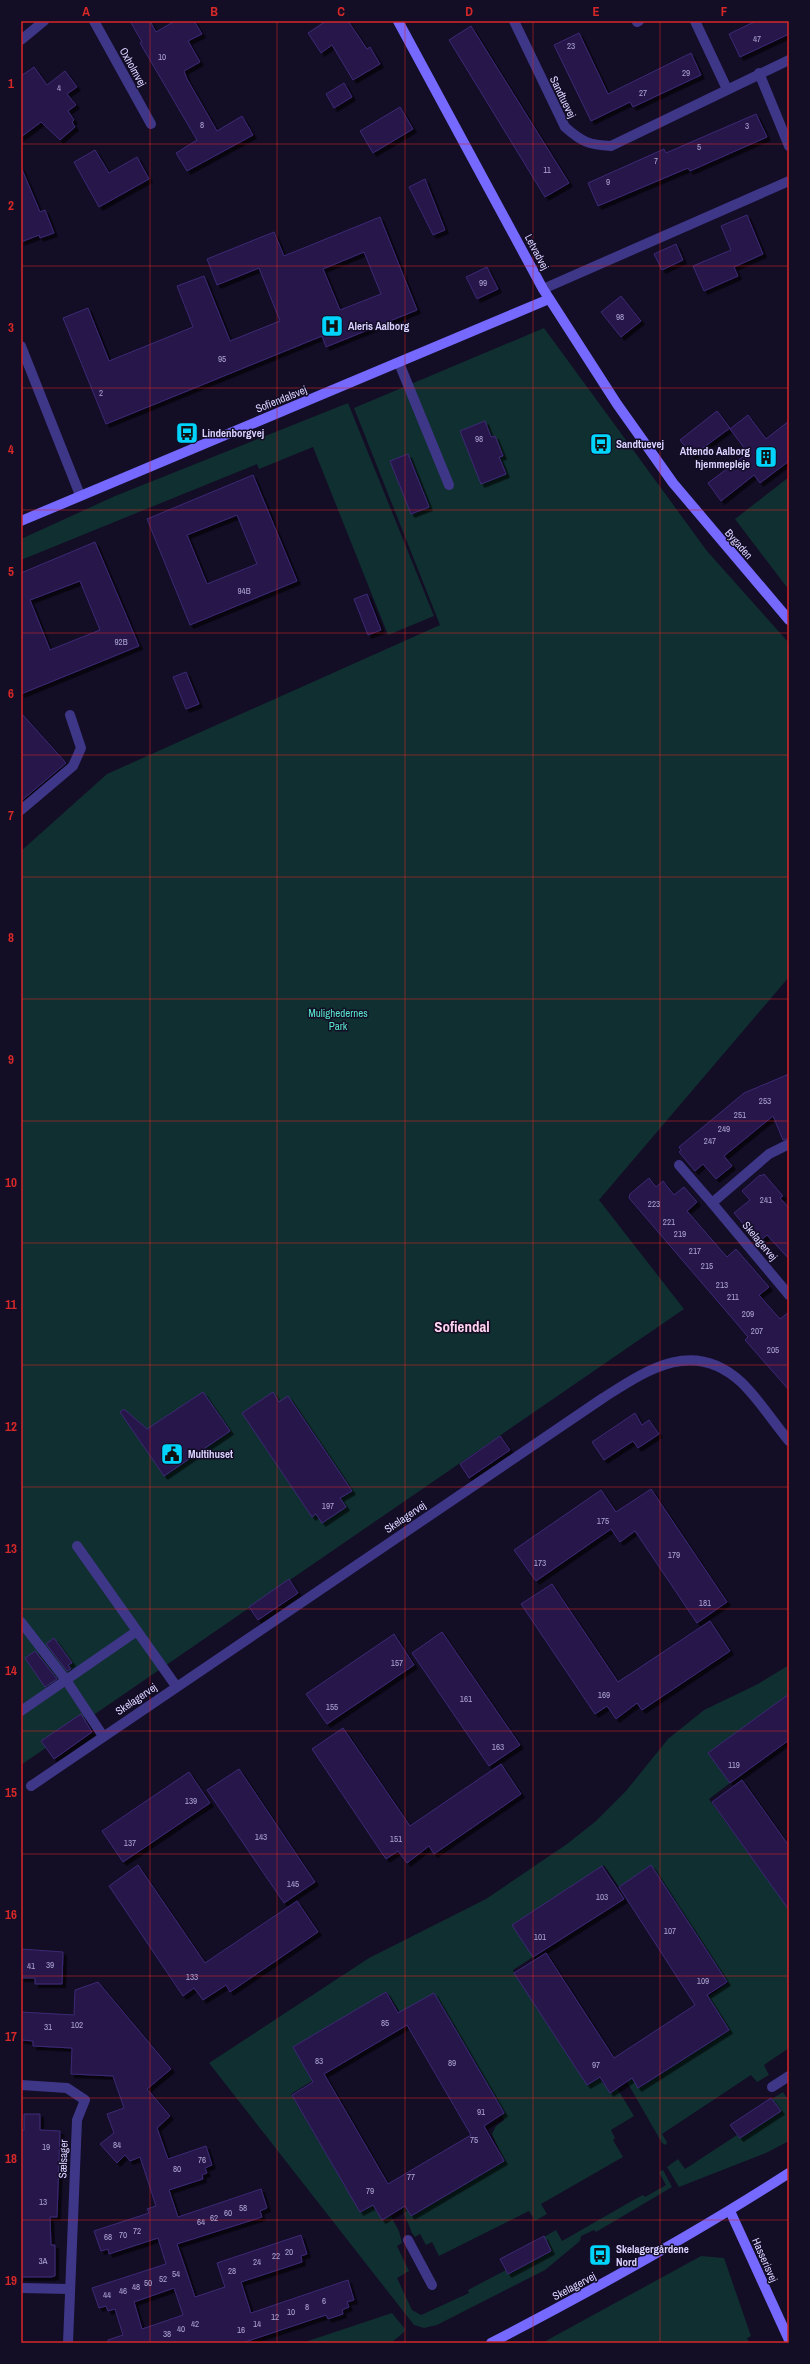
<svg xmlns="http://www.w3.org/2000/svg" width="810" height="2364" font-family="'Archivo Narrow',sans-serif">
<defs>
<filter id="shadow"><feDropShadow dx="3.5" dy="3.5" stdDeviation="0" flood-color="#0009"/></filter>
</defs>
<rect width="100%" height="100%" fill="#130d26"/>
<g fill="#102f30">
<path d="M 544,328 L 707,551 L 789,643 L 789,977 L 599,1200 L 684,1309 L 21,1765 L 21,851 L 107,774 L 440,625 L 354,408 Z"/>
<path d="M 348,403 L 434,616 L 388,635 L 313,447 L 259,469 L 257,464 L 21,560 L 21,539 L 115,496 Z"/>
<path d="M 789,477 L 789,590 L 735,519 Z"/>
<path d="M 789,1665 L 789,1694 L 708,1753 L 730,1783 L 709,1799 L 789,1909 L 789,2048 L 764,2065 L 769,2075 L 757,2082 L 751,2075 L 662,2134 L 667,2142 L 666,2145 L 662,2143 L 627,2082 L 632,2078 L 639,2088 L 729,2030 L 708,1997 L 728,1983 L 651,1865 L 619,1887 L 604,1865 L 512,1925 L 533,1957 L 513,1970 L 514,1973 L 587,2085 L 599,2078 L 610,2092 L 617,2088 L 634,2116 L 611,2130 L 615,2138 L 613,2140 L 623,2157 L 541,2204 L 547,2214 L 535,2221 L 529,2211 L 439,2256 L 432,2242 L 426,2245 L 420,2234 L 415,2237 L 412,2233 L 402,2209 L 405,2206 L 411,2216 L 504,2161 L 492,2134 L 496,2126 L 504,2120 L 502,2115 L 504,2113 L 434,1993 L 400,2013 L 387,1992 L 293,2047 L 312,2081 L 291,2094 L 360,2212 L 372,2205 L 382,2220 L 390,2215 L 399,2231 L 402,2243 L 397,2246 L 409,2271 L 397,2278 L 412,2310 L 421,2315 L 469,2293 L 468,2290 L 506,2270 L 508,2274 L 551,2251 L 544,2237 L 556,2230 L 562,2241 L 637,2198 L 643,2195 L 645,2197 L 666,2185 L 659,2172 L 663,2170 L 672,2187 L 596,2232 L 594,2230 L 581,2236 L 580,2241 L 545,2270 L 437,2325 L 424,2328 L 414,2325 L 209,2063 L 369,1958 L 486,1899 L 567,1844 L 596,1821 L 626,1791 L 668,1739 L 704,1710 L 758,1684 Z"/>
<path d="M 783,2092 L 789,2101 L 789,2141 L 766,2153 L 679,2187 L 667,2167 L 678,2159 L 685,2169 L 737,2135 L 740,2138 L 780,2112 L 772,2099 Z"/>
<path d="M 701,2256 L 724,2258 L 751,2336 L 747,2338 L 749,2343 L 542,2343 Z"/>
<path d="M 392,2313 L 405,2329 L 404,2332 L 391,2343 L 302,2343 Z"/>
</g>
<g fill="#251848" stroke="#3d2975" fill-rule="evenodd" filter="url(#shadow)">
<path d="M 130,21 L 150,21 L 156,32 L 175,21 L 194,21 L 202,34 L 188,41 L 200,62 L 184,71 L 187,79 L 217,131 L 242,116 L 253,135 L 187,171 L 176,153 L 197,140 L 140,43 L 142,42 Z"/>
<path d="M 326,21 L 348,21 L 367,49 L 370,47 L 380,64 L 353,80 L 332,45 L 321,53 L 308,33 Z"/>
<path d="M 756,21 L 789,21 L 789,34 L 740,57 L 729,34 Z"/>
<path d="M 471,26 L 569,183 L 545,197 L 449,40 Z"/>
<path d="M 579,33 L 608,94 L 691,53 L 701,75 L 633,107 L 630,102 L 591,121 L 554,45 Z"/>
<path d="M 34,67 L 47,85 L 65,71 L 77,87 L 67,94 L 76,105 L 68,111 L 74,120 L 72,122 L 75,127 L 60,140 L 41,122 L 21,137 L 21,76 Z"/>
<path d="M 344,83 L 352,97 L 334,108 L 326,94 Z"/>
<path d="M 400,107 L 413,129 L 373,153 L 360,131 Z"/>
<path d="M 756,114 L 767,137 L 690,171 L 688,168 L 598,206 L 588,183 L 664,149 L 666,153 Z"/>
<path d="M 95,150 L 109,173 L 137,157 L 149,179 L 99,207 L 74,162 Z"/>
<path d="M 21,167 L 40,212 L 45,210 L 54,233 L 40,238 L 39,235 L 21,242 Z"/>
<path d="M 425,179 L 445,230 L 433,235 L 409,187 Z"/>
<path d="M 747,215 L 763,254 L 734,267 L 738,276 L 704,291 L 693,266 L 731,250 L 721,226 Z"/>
<path d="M 380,217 L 417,310 L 326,347 L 322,336 L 106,424 L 63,318 L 88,308 L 109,361 L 193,327 L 177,286 L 204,276 L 230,341 L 280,321 L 259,268 L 217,285 L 207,259 L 274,232 L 284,256 ZM 364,252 L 381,294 L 340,310 L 323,269 Z"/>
<path d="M 676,244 L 683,260 L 662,270 L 654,254 Z"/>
<path d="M 487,267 L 498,289 L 477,299 L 466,277 Z"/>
<path d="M 621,296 L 641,321 L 621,337 L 601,312 Z"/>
<path d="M 717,411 L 730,428 L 692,456 L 680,440 Z"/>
<path d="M 748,415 L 766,439 L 789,421 L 789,461 L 760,483 L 754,475 L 721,501 L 708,483 L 748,453 L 730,429 Z"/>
<path d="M 485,421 L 491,437 L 495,436 L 503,456 L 499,457 L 506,474 L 481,484 L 460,431 Z"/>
<path d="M 408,454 L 429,507 L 411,514 L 390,461 Z"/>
<path d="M 253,475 L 297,581 L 190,625 L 147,519 ZM 237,515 L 257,564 L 207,584 L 187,535 Z"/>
<path d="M 95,542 L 139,646 L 21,694 L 21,573 ZM 80,581 L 100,630 L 50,650 L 30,600 Z"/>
<path d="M 367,594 L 381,630 L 368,635 L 354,599 Z"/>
<path d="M 186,672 L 199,704 L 186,709 L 173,677 Z"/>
<path d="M 21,713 L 66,763 L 21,801 Z"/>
<path d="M 789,1074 L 789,1138 L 783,1140 L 773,1116 L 724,1156 L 732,1166 L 716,1179 L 703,1164 L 695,1171 L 679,1152 L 681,1150 L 679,1147 L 744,1093 Z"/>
<path d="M 764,1174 L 783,1196 L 780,1198 L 789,1208 L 789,1259 L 767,1235 L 759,1242 L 734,1213 L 750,1200 L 742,1191 L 760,1175 L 761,1176 Z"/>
<path d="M 649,1178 L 656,1187 L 663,1181 L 674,1195 L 684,1187 L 697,1202 L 687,1211 L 727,1257 L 736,1249 L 769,1287 L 759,1295 L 780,1319 L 789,1312 L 789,1390 L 745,1340 L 748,1337 L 738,1325 L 629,1198 L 630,1194 Z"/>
<path d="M 203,1392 L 230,1431 L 164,1476 L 120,1412 L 124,1409 L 147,1429 Z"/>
<path d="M 273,1392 L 279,1402 L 288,1396 L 352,1491 L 340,1498 L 346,1507 L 322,1523 L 316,1514 L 312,1517 L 242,1413 Z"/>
<path d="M 635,1413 L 642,1425 L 649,1420 L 659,1434 L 638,1448 L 633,1441 L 604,1460 L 592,1442 Z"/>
<path d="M 500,1436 L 510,1450 L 469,1478 L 460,1464 Z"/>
<path d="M 651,1489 L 727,1602 L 697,1623 L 635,1531 L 620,1542 L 611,1529 L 536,1581 L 514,1550 L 601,1490 L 616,1512 Z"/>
<path d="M 289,1579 L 298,1593 L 258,1620 L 249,1607 Z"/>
<path d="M 552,1584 L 618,1682 L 710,1621 L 730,1651 L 642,1710 L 637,1703 L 616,1719 L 607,1706 L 595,1714 L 521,1604 Z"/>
<path d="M 442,1632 L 520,1745 L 489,1766 L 412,1653 Z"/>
<path d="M 394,1634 L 414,1665 L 327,1724 L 306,1694 Z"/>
<path d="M 54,1638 L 72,1663 L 68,1665 L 71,1669 L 67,1671 L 46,1644 Z"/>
<path d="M 35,1651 L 57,1679 L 45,1687 L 25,1658 Z"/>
<path d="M 789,1694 L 789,1740 L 730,1783 L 708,1753 Z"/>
<path d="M 81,1714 L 92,1732 L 54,1759 L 41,1741 Z"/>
<path d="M 343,1728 L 410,1826 L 501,1764 L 521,1794 L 434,1854 L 429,1846 L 407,1863 L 398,1851 L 386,1859 L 312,1749 Z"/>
<path d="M 239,1769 L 315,1882 L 284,1903 L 207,1790 Z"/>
<path d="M 189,1772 L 210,1803 L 123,1862 L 102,1831 Z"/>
<path d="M 742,1780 L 789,1846 L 789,1910 L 712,1802 Z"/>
<path d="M 138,1865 L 205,1963 L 297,1901 L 318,1932 L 230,1992 L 226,1985 L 203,2000 L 194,1988 L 183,1996 L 109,1886 Z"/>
<path d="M 651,1865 L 727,1982 L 707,1995 L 729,2030 L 638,2088 L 632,2078 L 610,2093 L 600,2077 L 587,2085 L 514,1973 L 546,1953 L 614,2058 L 695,2005 L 619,1887 Z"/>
<path d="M 602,1866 L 624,1899 L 533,1957 L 512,1925 Z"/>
<path d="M 21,1949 L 63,1952 L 62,1984 L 35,1984 L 35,1978 L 21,1978 Z"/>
<path d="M 98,1982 L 171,2069 L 147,2089 L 170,2116 L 157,2128 L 168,2159 L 206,2146 L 212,2165 L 205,2168 L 207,2173 L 202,2175 L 203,2179 L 169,2190 L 178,2217 L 261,2189 L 267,2208 L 260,2211 L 262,2217 L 177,2244 L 195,2297 L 225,2287 L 217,2263 L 301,2235 L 307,2254 L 301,2256 L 302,2262 L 241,2282 L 251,2313 L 348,2280 L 354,2300 L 347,2302 L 349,2307 L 342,2310 L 343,2314 L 328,2319 L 326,2315 L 242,2343 L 108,2343 L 108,2340 L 123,2335 L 115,2309 L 108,2311 L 106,2306 L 99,2308 L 92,2288 L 166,2264 L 158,2238 L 109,2254 L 108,2249 L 101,2251 L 94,2231 L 149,2213 L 147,2209 L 156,2206 L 140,2157 L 130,2161 L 125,2155 L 117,2163 L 100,2144 L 114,2133 L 107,2114 L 124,2108 L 113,2076 L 71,2074 L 72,2048 L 33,2046 L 33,2041 L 21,2040 L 21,2012 L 74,2015 L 75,1990 ZM 174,2288 L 183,2315 L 142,2329 L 134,2302 Z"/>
<path d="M 386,1992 L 398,2013 L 434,1993 L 504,2113 L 484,2126 L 504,2161 L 411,2216 L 405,2206 L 382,2220 L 373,2205 L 360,2212 L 292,2095 L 313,2082 L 293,2047 ZM 407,2025 L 471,2135 L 388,2184 L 324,2074 Z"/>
<path d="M 771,2098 L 781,2111 L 740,2138 L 730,2125 Z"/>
<path d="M 24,2114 L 40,2114 L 40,2130 L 60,2131 L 57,2217 L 50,2217 L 51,2245 L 55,2245 L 55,2276 L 51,2277 L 21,2277 L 21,2130 L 24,2130 Z"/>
<path d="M 544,2236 L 551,2251 L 508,2274 L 500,2259 Z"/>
</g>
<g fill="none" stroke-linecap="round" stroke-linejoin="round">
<g stroke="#3e3687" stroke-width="10">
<path d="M 399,363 L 449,485"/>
<path d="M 21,810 L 73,766 L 81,748 L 70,715"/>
<path d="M 77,1546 L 176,1686"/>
<path d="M 21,1622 L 66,1680 L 103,1736"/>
<path d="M 21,1711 L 137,1631"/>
<path d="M 772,2087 L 789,2076"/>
<path d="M 408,2240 L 432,2285"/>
</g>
<g stroke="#3e3687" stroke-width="10">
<path d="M 94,21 L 151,124"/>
<path d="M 514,21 L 565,127 C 582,142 589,145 611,146 L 789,60"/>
<path d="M 695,21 L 727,89"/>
<path d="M 637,22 L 639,21"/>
<path d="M 21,40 L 44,21"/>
<path d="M 759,73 L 789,146"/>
<path d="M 543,289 L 789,181"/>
<path d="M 21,346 L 80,495"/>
<path d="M 789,1144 L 769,1154 L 712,1203 L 789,1295"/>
<path d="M 679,1165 L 712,1203"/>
<path d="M 31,1786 L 603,1398 C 647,1370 693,1338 741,1382 C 759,1399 773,1422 789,1441"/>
<path d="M 21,2085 L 67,2088 L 85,2100 L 77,2120 L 68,2343"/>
<path d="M 21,2288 L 69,2289"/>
</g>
<g stroke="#7669ff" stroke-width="10">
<path d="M 398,21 L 543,289 L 617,404 L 673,483 L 789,620"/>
<path d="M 21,521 L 549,299"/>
<path d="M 730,2211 L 789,2340"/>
<path d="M 491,2343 C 593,2290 693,2235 789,2173"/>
</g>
</g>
<path fill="none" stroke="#d62828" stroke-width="1" stroke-opacity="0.55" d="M 150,21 L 150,2343M 277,21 L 277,2343M 405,21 L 405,2343M 533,21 L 533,2343M 660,21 L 660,2343M 21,144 L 789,144M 21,266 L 789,266M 21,388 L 789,388M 21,510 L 789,510M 21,633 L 789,633M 21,755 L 789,755M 21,877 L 789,877M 21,999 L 789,999M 21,1121 L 789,1121M 21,1243 L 789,1243M 21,1365 L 789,1365M 21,1487 L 789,1487M 21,1609 L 789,1609M 21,1731 L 789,1731M 21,1854 L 789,1854M 21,1976 L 789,1976M 21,2098 L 789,2098M 21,2220 L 789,2220"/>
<defs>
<g id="hospital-square" transform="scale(1.15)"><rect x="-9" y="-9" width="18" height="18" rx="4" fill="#00d4fd" stroke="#130d26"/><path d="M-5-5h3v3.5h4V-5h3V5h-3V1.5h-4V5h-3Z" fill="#111"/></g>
<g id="bus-square" transform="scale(1.15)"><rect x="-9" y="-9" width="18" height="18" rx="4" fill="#00d4fd" stroke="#130d26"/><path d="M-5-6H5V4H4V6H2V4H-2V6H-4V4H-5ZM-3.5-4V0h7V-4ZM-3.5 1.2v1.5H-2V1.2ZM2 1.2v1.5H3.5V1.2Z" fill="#111"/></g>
<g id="building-square" transform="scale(1.15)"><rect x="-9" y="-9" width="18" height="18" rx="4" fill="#00d4fd" stroke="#130d26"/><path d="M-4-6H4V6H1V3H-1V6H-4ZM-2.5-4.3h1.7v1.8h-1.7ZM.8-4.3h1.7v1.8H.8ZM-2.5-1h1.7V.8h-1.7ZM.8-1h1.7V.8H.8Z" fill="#111"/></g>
<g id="civic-square" transform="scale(1.15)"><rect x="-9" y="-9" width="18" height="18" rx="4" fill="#00d4fd" stroke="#130d26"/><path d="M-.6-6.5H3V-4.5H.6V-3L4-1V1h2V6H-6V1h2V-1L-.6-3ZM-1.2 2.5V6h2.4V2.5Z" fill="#111"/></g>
</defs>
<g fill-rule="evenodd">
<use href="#hospital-square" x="332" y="326"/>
<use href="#bus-square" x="187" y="433"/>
<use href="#bus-square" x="601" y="444"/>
<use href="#building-square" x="766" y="457"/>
<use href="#civic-square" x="172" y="1454"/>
<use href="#bus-square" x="600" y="2255"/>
</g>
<g text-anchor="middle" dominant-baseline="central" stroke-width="3" stroke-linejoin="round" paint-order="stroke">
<g font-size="9" fill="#ada4d1">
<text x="757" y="39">47</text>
<text x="571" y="46">23</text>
<text x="162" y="57">10</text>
<text x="686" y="73">29</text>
<text x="59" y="88">4</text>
<text x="643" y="93">27</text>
<text x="202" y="125">8</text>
<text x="747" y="126">3</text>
<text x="699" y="147">5</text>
<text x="656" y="161">7</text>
<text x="547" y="170">11</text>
<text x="608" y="182">9</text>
<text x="483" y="283">99</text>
<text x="620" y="317">98</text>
<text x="222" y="359">95</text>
<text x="101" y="393">2</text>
<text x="479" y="439">98</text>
<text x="244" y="591">94B</text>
<text x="121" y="642">92B</text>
<text x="765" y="1101">253</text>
<text x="740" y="1115">251</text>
<text x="724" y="1129">249</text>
<text x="710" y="1141">247</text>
<text x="766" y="1200">241</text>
<text x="654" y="1204">223</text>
<text x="669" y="1222">221</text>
<text x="680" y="1234">219</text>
<text x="695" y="1251">217</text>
<text x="707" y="1266">215</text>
<text x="722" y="1285">213</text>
<text x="733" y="1297">211</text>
<text x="748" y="1314">209</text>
<text x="757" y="1331">207</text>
<text x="773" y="1350">205</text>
<text x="328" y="1506">197</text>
<text x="603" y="1521">175</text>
<text x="674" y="1555">179</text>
<text x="540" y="1563">173</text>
<text x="705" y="1603">181</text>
<text x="397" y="1663">157</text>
<text x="604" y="1695">169</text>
<text x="466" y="1699">161</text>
<text x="332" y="1707">155</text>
<text x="498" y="1747">163</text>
<text x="734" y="1765">119</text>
<text x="191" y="1801">139</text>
<text x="261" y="1837">143</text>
<text x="396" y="1839">151</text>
<text x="130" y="1843">137</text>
<text x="293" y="1884">145</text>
<text x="602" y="1897">103</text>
<text x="670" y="1931">107</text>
<text x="540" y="1937">101</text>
<text x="50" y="1965">39</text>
<text x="31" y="1966">41</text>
<text x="192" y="1977">133</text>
<text x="703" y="1981">109</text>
<text x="385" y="2023">85</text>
<text x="77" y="2025">102</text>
<text x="48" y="2027">31</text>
<text x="319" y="2061">83</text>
<text x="452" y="2063">89</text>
<text x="596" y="2065">97</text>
<text x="481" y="2112">91</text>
<text x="474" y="2140">75</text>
<text x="117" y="2145">84</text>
<text x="46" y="2147">19</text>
<text x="202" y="2160">76</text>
<text x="177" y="2169">80</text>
<text x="411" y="2177">77</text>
<text x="370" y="2191">79</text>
<text x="43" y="2202">13</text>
<text x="243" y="2208">58</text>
<text x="228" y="2213">60</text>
<text x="214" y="2218">62</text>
<text x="201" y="2222">64</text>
<text x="137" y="2231">72</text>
<text x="123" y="2235">70</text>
<text x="108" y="2237">68</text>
<text x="289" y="2252">20</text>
<text x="276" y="2256">22</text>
<text x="43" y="2261">3A</text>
<text x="257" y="2262">24</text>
<text x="232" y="2271">28</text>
<text x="176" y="2274">54</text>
<text x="163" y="2279">52</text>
<text x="148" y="2283">50</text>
<text x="136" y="2287">48</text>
<text x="123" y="2291">46</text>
<text x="107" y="2295">44</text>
<text x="324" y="2301">6</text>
<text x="307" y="2307">8</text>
<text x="291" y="2312">10</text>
<text x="275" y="2317">12</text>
<text x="195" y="2324">42</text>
<text x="257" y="2324">14</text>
<text x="181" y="2329">40</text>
<text x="241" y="2330">16</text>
<text x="167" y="2334">38</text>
</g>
<g font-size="11" fill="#dad2ff" stroke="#130d26">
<text transform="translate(133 67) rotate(61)">Oxholmvej</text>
<text transform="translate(563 97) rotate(64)">Sandtuevej</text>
<text transform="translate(537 252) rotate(62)">Letvadvej</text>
<text transform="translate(281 399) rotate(-22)">Sofiendalsvej</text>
<text transform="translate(739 544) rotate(49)">Bygaden</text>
<text transform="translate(760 1241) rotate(50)">Skelagervej</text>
<text transform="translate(405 1517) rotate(-34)">Skelagervej</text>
<text transform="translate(136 1699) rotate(-34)">Skelagervej</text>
<text transform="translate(63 2159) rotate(-88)">Sælsager</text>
<text transform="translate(765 2260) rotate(66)">Hasserisvej</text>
<text transform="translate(574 2286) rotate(-28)">Skelagervej</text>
</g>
<g font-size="11" font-weight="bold" fill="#dad2ff" stroke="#130d26" text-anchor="start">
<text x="348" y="326">Aleris Aalborg</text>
<text x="202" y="433">Lindenborgvej</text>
<text x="616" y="444">Sandtuevej</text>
<text x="750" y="451" text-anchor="end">Attendo Aalborg<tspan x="750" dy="13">hjemmepleje</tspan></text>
<text x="188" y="1454">Multihuset</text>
<text x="616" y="2249">Skelagergårdene<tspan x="616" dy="13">Nord</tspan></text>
</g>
<g font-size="11" fill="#57e6cb" stroke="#130d26">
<text x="338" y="1013">Mulighedernes<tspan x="338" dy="13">Park</tspan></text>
</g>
<g font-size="15" font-weight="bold" fill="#ffd4ed" stroke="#130d26">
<text x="462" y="1326">Sofiendal</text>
</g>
</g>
<rect width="810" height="2364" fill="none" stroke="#130d26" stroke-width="44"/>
<rect x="22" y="22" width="766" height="2320" fill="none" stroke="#d62828" stroke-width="1.5"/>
<g font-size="13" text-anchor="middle" font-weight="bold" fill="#d62828">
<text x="86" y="16">A</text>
<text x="214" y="16">B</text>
<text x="341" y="16">C</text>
<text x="469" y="16">D</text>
<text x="596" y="16">E</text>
<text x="724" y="16">F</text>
<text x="11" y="88">1</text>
<text x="11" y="210">2</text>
<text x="11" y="332">3</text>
<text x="11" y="454">4</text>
<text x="11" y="576">5</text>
<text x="11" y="698">6</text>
<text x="11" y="820">7</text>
<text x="11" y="942">8</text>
<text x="11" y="1064">9</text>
<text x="11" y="1187">10</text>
<text x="11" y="1309">11</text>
<text x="11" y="1431">12</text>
<text x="11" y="1553">13</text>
<text x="11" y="1675">14</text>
<text x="11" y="1797">15</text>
<text x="11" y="1919">16</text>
<text x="11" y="2041">17</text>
<text x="11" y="2163">18</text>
<text x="11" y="2285">19</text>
</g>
</svg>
